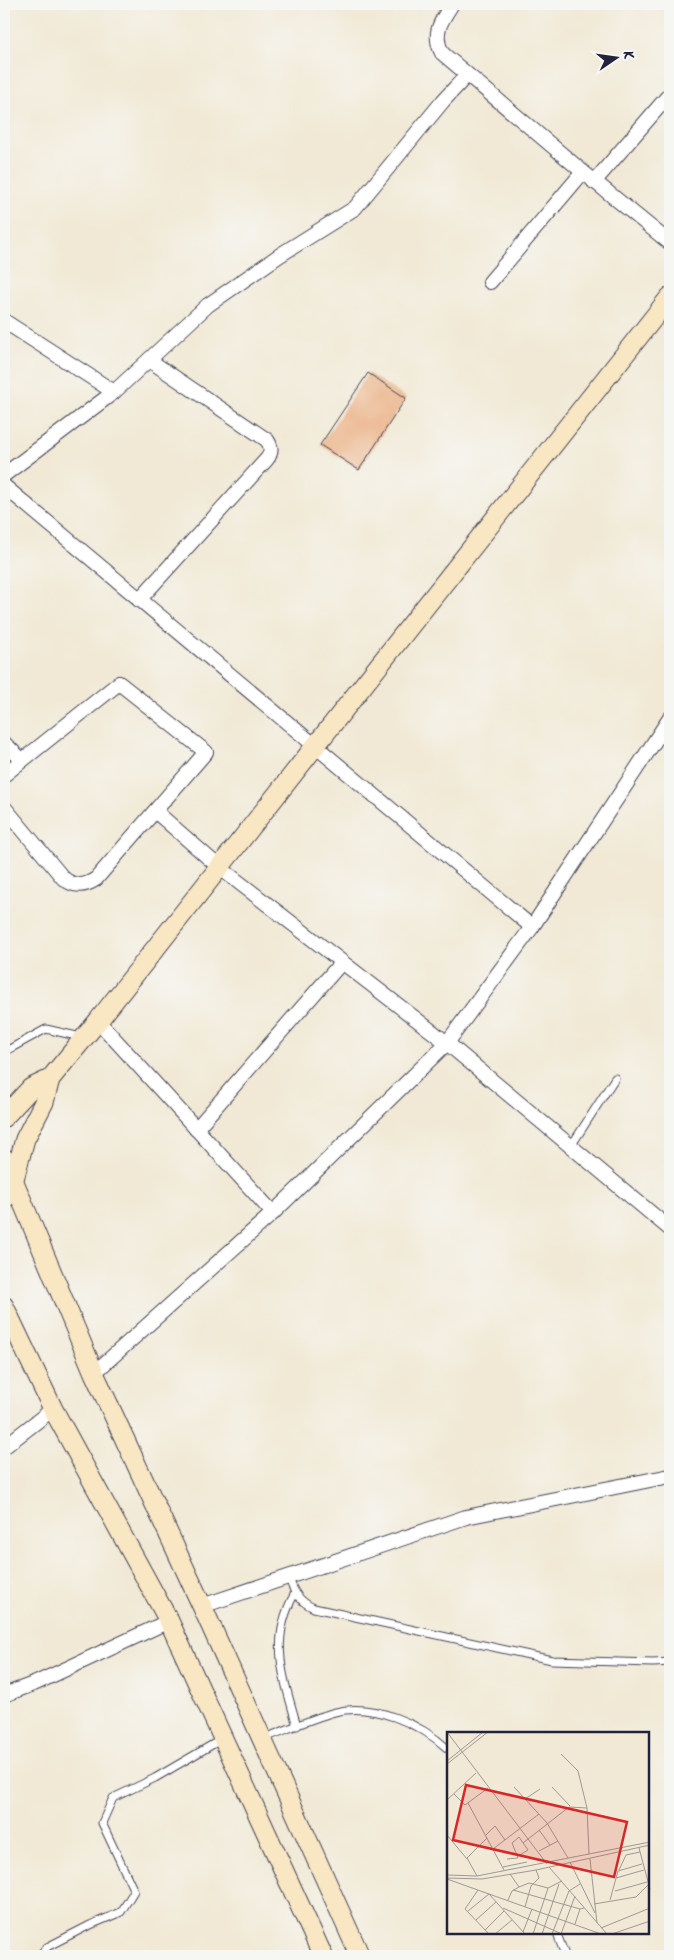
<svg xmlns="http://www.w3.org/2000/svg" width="674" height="1960" font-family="Kalam,sans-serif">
<rect width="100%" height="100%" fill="#f6f6f2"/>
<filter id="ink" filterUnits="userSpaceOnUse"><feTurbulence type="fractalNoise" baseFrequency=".02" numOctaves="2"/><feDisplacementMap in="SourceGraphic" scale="10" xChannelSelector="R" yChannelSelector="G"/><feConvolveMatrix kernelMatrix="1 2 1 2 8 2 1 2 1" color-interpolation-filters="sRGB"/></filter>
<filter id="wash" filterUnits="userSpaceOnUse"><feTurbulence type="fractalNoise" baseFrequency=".0096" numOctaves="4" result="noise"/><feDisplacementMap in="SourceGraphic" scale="20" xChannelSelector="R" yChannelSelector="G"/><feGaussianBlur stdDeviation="1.12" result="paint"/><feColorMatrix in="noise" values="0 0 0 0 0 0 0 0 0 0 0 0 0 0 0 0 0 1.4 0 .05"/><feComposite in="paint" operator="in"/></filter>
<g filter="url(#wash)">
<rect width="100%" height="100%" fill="#f1e9d5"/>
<g id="blocks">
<path fill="#ebb286" d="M 368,373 L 406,398 L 359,470 L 320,445 Z"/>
</g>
</g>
<g filter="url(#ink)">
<use href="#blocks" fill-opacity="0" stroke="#414052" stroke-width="1"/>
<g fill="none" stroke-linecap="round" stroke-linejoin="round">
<g stroke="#414052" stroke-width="9">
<g id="service">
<path d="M 4,1052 L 46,1029 L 81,1037"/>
<path d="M 571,1146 L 615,1078"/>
<path d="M 289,1576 C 292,1592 300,1602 314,1608 L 552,1660 L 653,1663 L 670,1662"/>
<path d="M 295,1593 C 268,1641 284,1678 297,1726"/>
<path d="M 262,1739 C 286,1730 310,1719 335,1712 C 372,1702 421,1724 448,1749"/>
<path d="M 557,1934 L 565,1955"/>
<path d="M 40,1956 L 47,1947 L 88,1926 L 121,1912 L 134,1891 L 102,1823 L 113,1798 L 155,1778 L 222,1739"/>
</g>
</g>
<g stroke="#414052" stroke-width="16">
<g id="minor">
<path d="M 452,4 C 441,21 432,33 442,53 L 583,172 L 670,243"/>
<path d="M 594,182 L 669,95"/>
<path d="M 490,282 L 583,172"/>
<path d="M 4,321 L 114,392"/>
<path d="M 4,475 L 114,392 L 208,305 L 280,255 L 355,208 L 443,101 L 467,75"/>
<path d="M 4,486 L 532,927"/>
<path d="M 139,600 L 267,459 C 272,452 272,447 267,440 L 149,360"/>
<path d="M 4,743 L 22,760"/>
<path d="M 4,775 L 119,683 L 206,752 L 96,879 C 84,887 74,887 63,878 L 4,807"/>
<path d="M 155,811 L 219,867 L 447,1043 L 670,1229"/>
<path d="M 98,1021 L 273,1213"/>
<path d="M 196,1129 L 342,962"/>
<path d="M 94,1373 L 273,1213 L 447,1043 L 532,927 L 670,718"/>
<path d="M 4,1447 L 53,1409"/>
<path d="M 202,1606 L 466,1517 L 670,1476"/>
<path d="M 4,1695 L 36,1683 L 169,1621"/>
</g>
</g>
<g stroke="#414052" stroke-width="21">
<g id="secondary">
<path d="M 4,1117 L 31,1088 L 50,1079 L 98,1021 L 670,297"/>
<path d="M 4,1158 L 94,1373 L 202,1606 L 360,1956"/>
<path d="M 4,1200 L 14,1179 L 25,1139 L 44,1102 L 50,1079"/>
<path d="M 4,1306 L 53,1409 L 169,1621 L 323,1956"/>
</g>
</g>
<use href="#service" stroke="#fff" stroke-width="7"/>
<use href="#minor" stroke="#fff" stroke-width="14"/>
<use href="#secondary" stroke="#f9e7c3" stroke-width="19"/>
</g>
</g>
<g transform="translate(447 1732)">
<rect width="202" height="202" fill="#f1e9d5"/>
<path fill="none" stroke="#9e9997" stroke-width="1" d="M 0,0 L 100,132M 114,22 L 131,39 L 140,76M 0,29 L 36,0M 0,32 L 41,0M 67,55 L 100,91 L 121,126M 105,55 L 123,74M 7,62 L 18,73 L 41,56M 78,67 L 93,57M 0,68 L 29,41M 21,71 L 57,138M 92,98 L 103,113M 0,103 L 20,127M 39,103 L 48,94 L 58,108M 76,111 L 122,75 L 140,76 L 142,122M 192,116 L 203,157M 46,117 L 92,82M 92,119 L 111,109M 60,127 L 71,126 L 65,111 L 72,105 L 81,118 L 71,124M 143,127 L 150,191M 123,130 L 148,181M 56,135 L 80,130M 102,135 L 160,202M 172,138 L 179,123 L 193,120M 63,142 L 72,155M 0,143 L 30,144 L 203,110M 30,144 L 20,126 L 40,106M 0,146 L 35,147 L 89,138 L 203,113M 169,146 L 197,138M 0,147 L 154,202M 31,158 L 18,177 L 42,202M 66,158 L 133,177M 168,159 L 200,150M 61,168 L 65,159 L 72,155 L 82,151 L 101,156 L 115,149M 163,168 L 171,139 L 195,132M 147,172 L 189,165 L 203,151M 78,175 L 84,154 L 92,146 L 89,138M 56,176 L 115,202M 21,179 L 42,162 L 78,202M 29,188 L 49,170M 128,192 L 133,177 L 137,176M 154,196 L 203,176M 38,198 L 57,179M 76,200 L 85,177M 48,202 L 65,188M 86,202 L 101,156M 95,202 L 112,152M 105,202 L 122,159 L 133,152M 114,202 L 128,164M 165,202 L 203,189"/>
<path fill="#d62828" fill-opacity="0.15" stroke="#d62828" stroke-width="2.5" d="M 19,53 L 180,90 L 167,145 L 6,108 Z"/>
<rect width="202" height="202" fill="none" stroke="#22223b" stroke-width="2.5"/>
</g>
<rect width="674" height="1960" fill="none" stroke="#f6f6f2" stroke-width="20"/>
<g transform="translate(616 58) rotate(77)" stroke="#f6f6f2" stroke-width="4" paint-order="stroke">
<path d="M0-4L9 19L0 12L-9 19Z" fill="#22223b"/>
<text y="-8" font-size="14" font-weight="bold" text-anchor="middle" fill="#22223b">K</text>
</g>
</svg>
